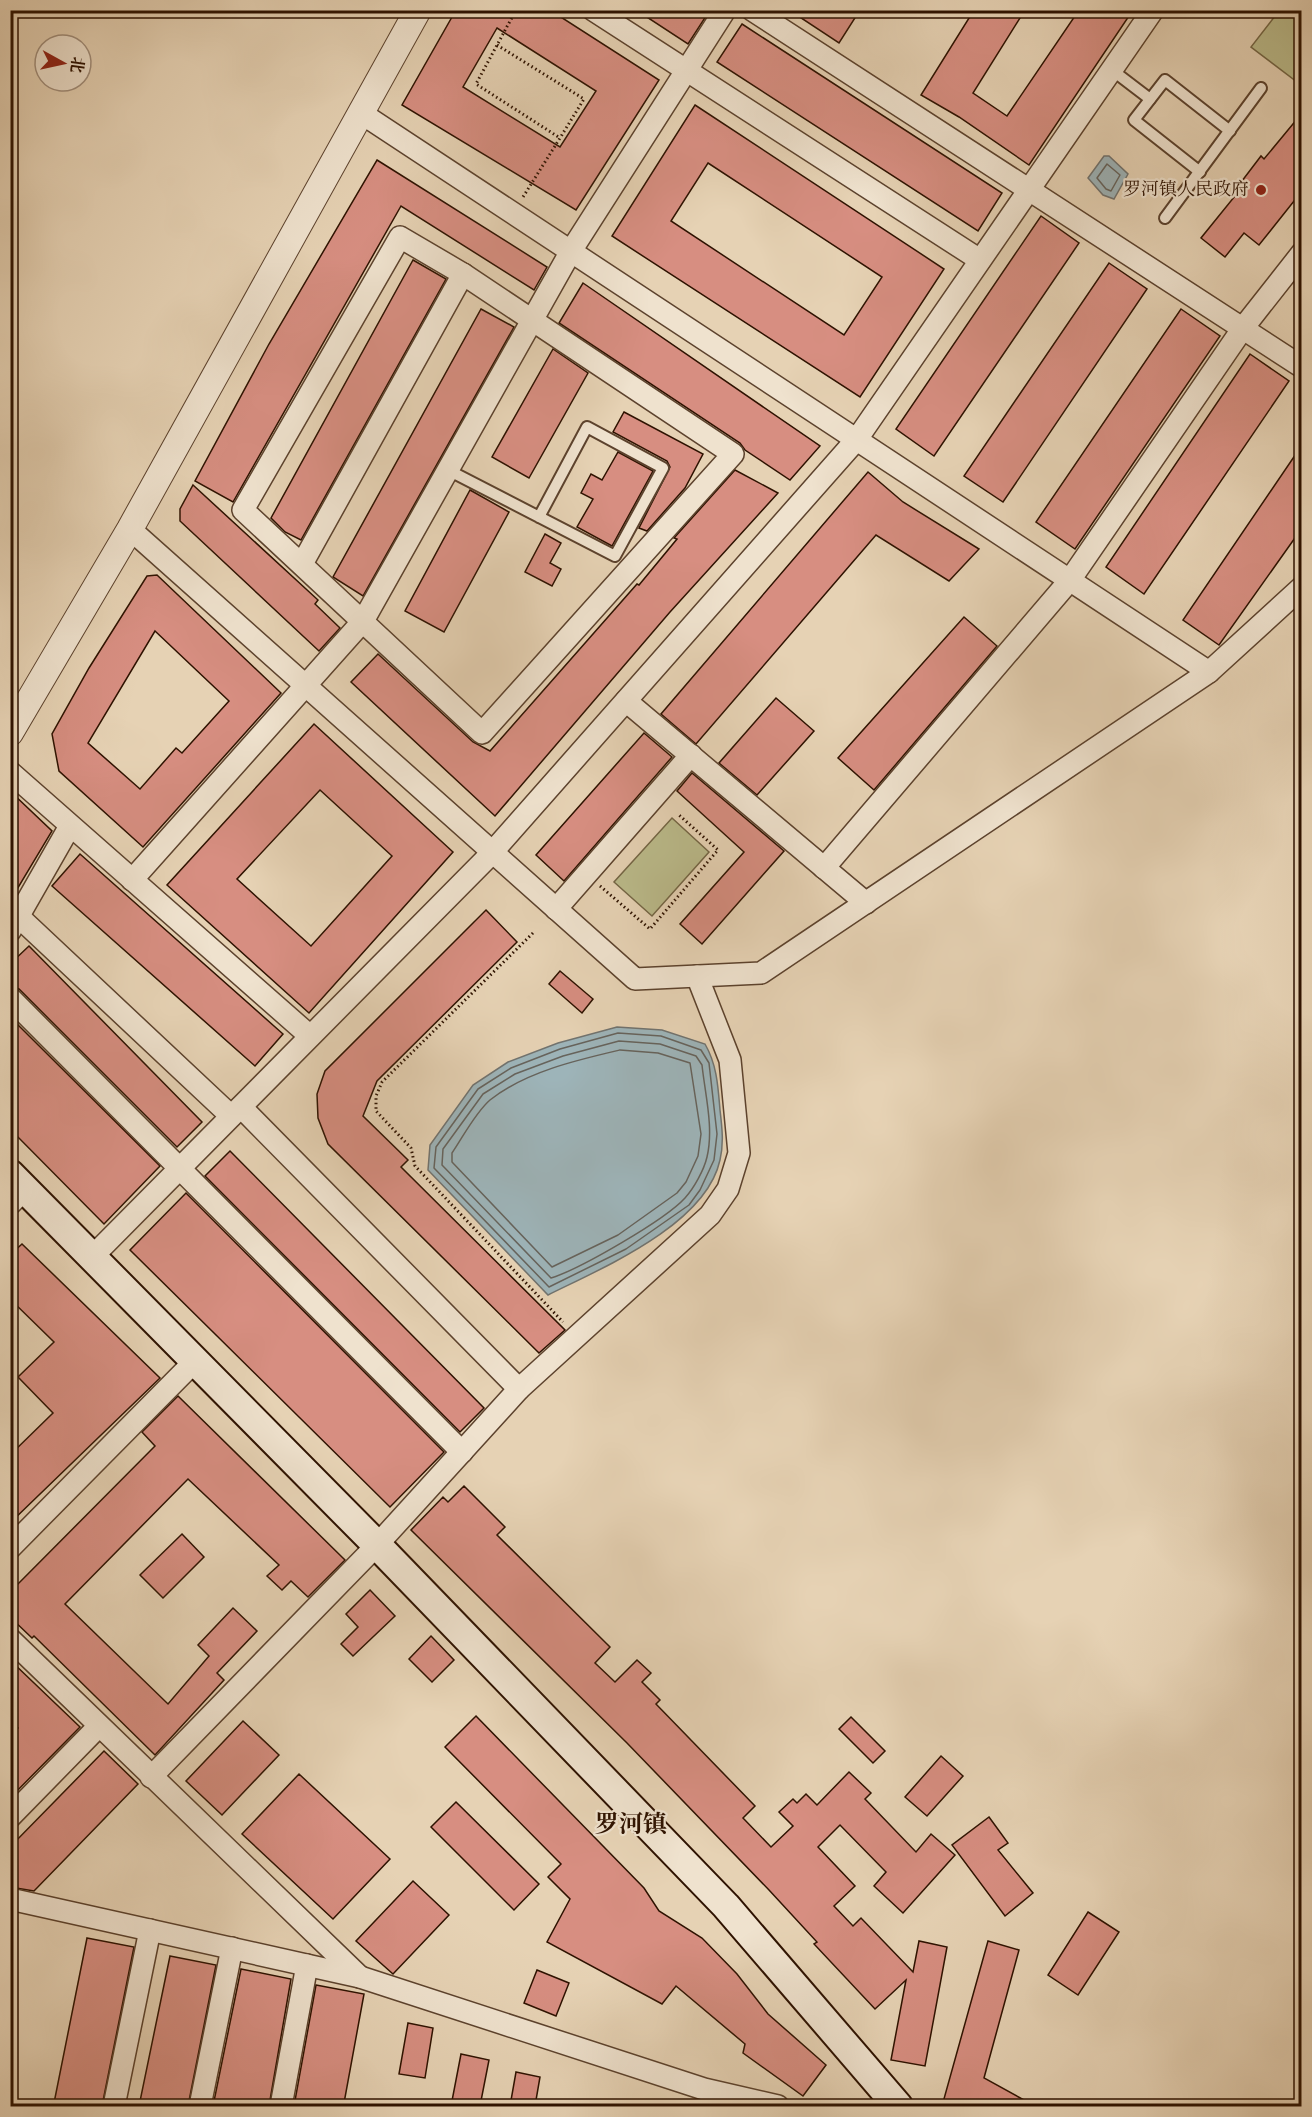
<svg xmlns="http://www.w3.org/2000/svg" width="1312" height="2117" font-family="Vollkorn,'Noto Serif SC',serif">
<rect width="100%" height="100%" fill="#e6d2b4"/>
<filter id="stains"><feTurbulence type="fractalNoise" baseFrequency=".00333" numOctaves="4"/><feColorMatrix values="0 0 0 0 .2 0 0 0 0 .09 0 0 0 0 .02 0 0 0 .5 -.17"/></filter>
<radialGradient id="worn" r=".72"><stop offset=".6" stop-color="#630" stop-opacity="0"/><stop offset="1" stop-color="#630" stop-opacity=".3"/></radialGradient>
<g fill="#baba8a" stroke="#746645" stroke-width="1.5">
<path d="M 1279,11 L 1301,13 L 1301,85 L 1251,47 Z"/>
<path d="M 672,818 L 709,852 L 652,916 L 614,882 Z"/>
</g>
<g fill="#9db4b9" stroke="#71736f" stroke-width="1.5">
<path d="M 1104,156 L 1109,156 L 1128,174 L 1114,199 L 1103,195 L 1088,178 Z"/>
<path d="M 617,1027 L 662,1030 L 705,1044 C 717,1065 718,1086 720,1110 C 722,1127 724,1143 720,1160 C 706,1225 602,1268 548,1295 L 428,1170 L 430,1145 L 473,1085 L 508,1062 L 558,1043 Z"/>
</g>
<g fill="none" stroke-linecap="round" stroke-linejoin="round">
<g stroke="#66635c" stroke-width="1.5">
<path d="M 1107,164 L 1120,175 L 1111,191 L 1106,189 L 1097,178 Z"/>
<path d="M 618,1033 L 661,1036 L 701,1050 L 709,1063 L 717,1134 L 714,1160 L 700,1190 L 689,1205 L 626,1249 L 549,1287 L 434,1168 L 436,1147 L 478,1089 L 511,1068 L 560,1049 Z"/>
<path d="M 619,1041 L 660,1044 L 696,1056 L 702,1065 C 705,1094 714,1128 707,1157 C 704,1170 694,1188 685,1198 C 665,1220 580,1269 551,1278 L 442,1165 L 443,1149 L 483,1094 L 515,1074 L 563,1056 Z"/>
<path d="M 620,1050 L 658,1053 L 690,1063 L 701,1134 L 698,1156 L 686,1182 L 677,1193 L 618,1235 L 552,1267 L 452,1162 L 452,1153 C 463,1137 475,1113 490,1100 C 525,1072 577,1060 620,1050 Z"/>
</g>
</g>
<g fill="#d78e81" stroke="#2e1200" stroke-width="1.5" fill-rule="evenodd">
<path d="M 456,10 L 550,10 L 659,80 L 576,210 L 402,105 ZM 497,28 L 596,91 L 560,147 L 463,87 Z"/>
<path d="M 636,10 L 710,10 L 688,44 Z"/>
<path d="M 789,10 L 860,10 L 839,43 Z"/>
<path d="M 974,10 L 1025,10 L 973,93 L 1007,116 L 1079,10 L 1133,10 L 1029,165 L 959,117 L 921,95 Z"/>
<path d="M 742,24 L 1002,193 L 978,231 L 717,62 Z"/>
<path d="M 695,105 L 944,269 L 860,397 L 612,236 ZM 708,163 L 882,277 L 844,335 L 671,221 Z"/>
<path d="M 1302,113 L 1302,191 L 1259,245 L 1244,233 L 1225,257 L 1201,238 L 1235,196 L 1232,194 L 1261,156 L 1264,159 Z"/>
<path d="M 377,160 L 547,267 L 534,290 L 401,206 L 233,502 L 195,481 L 269,344 Z"/>
<path d="M 1041,216 L 1079,243 L 934,456 L 896,429 Z"/>
<path d="M 413,260 L 446,279 L 301,540 L 285,532 L 271,518 Z"/>
<path d="M 1109,263 L 1147,289 L 1003,502 L 964,476 Z"/>
<path d="M 583,283 L 820,446 L 790,480 L 745,450 L 740,443 L 559,323 Z"/>
<path d="M 481,309 L 514,327 L 363,596 L 333,577 Z"/>
<path d="M 1181,309 L 1220,336 L 1075,549 L 1036,522 Z"/>
<path d="M 553,349 L 588,373 L 529,478 L 492,457 Z"/>
<path d="M 1250,354 L 1289,381 L 1144,594 L 1106,567 Z"/>
<path d="M 624,412 L 703,454 L 685,488 L 647,531 L 639,528 L 670,467 L 667,461 L 613,432 Z"/>
<path d="M 1302,445 L 1302,528 L 1219,645 L 1183,620 Z"/>
<path d="M 618,452 L 653,471 L 612,546 L 577,527 L 593,499 L 581,493 L 591,474 L 602,480 Z"/>
<path d="M 735,470 L 778,493 L 670,612 L 495,816 L 351,682 L 378,654 L 473,742 L 490,751 L 637,584 L 639,585 L 677,539 L 674,538 Z"/>
<path d="M 868,472 L 903,502 L 979,549 L 949,581 L 876,535 L 696,744 L 661,714 Z"/>
<path d="M 193,485 L 318,600 L 315,604 L 340,628 L 319,651 L 180,521 L 180,509 Z"/>
<path d="M 470,490 L 509,512 L 444,632 L 405,611 Z"/>
<path d="M 545,534 L 561,543 L 550,563 L 561,569 L 552,586 L 525,572 Z"/>
<path d="M 157,575 L 281,693 L 143,847 L 59,771 L 52,734 L 89,668 L 147,576 ZM 155,631 L 229,701 L 182,753 L 176,748 L 140,789 L 88,743 Z"/>
<path d="M 964,617 L 997,646 L 874,790 L 838,758 Z"/>
<path d="M 776,698 L 814,731 L 757,795 L 719,763 Z"/>
<path d="M 314,724 L 453,852 L 309,1013 L 167,885 ZM 320,790 L 392,856 L 311,946 L 237,879 Z"/>
<path d="M 644,733 L 672,757 L 564,881 L 536,855 Z"/>
<path d="M 692,773 L 784,851 L 702,944 L 680,924 L 744,852 L 677,791 Z"/>
<path d="M 10,791 L 52,831 L 10,901 Z"/>
<path d="M 80,854 L 283,1034 L 255,1066 L 52,886 Z"/>
<path d="M 486,910 L 517,942 L 377,1081 L 363,1116 L 408,1160 L 401,1167 L 565,1330 L 539,1353 L 328,1144 L 318,1118 L 317,1094 L 325,1071 Z"/>
<path d="M 29,946 L 202,1122 L 177,1147 L 19,989 L 10,986 L 10,964 Z"/>
<path d="M 560,971 L 593,999 L 582,1013 L 549,984 Z"/>
<path d="M 10,1017 L 160,1166 L 104,1224 L 10,1129 Z"/>
<path d="M 230,1151 L 484,1408 L 460,1432 L 205,1176 Z"/>
<path d="M 186,1193 L 444,1452 L 390,1507 L 130,1250 Z"/>
<path d="M 22,1244 L 160,1378 L 10,1523 L 10,1455 L 53,1413 L 18,1377 L 54,1342 L 10,1299 L 10,1255 Z"/>
<path d="M 178,1396 L 345,1560 L 308,1597 L 291,1581 L 282,1590 L 267,1576 L 279,1565 L 188,1479 L 65,1604 L 168,1704 L 209,1656 L 198,1645 L 233,1608 L 257,1631 L 217,1673 L 224,1680 L 155,1755 L 34,1636 L 32,1638 L 10,1617 L 10,1592 L 155,1446 L 142,1432 Z"/>
<path d="M 464,1486 L 505,1527 L 497,1535 L 610,1647 L 595,1663 L 615,1682 L 637,1660 L 651,1673 L 642,1682 L 660,1700 L 656,1704 L 755,1806 L 743,1818 L 771,1847 L 793,1826 L 779,1812 L 793,1799 L 797,1803 L 806,1794 L 817,1805 L 849,1772 L 871,1793 L 865,1799 L 916,1852 L 931,1834 L 955,1855 L 903,1913 L 874,1886 L 886,1872 L 840,1825 L 818,1847 L 855,1886 L 834,1906 L 853,1926 L 861,1918 L 913,1972 L 919,1941 L 947,1947 L 925,2066 L 891,2060 L 906,1980 L 875,2009 L 814,1944 L 817,1942 L 769,1890 L 627,1743 L 411,1530 L 443,1497 L 448,1502 Z"/>
<path d="M 182,1534 L 204,1557 L 163,1598 L 140,1575 Z"/>
<path d="M 370,1590 L 395,1616 L 353,1656 L 341,1644 L 358,1627 L 346,1614 Z"/>
<path d="M 431,1636 L 454,1660 L 432,1682 L 409,1659 Z"/>
<path d="M 10,1660 L 80,1727 L 10,1798 L 10,1735 L 18,1728 L 10,1720 Z"/>
<path d="M 476,1716 L 644,1888 L 659,1911 L 702,1938 L 737,1974 L 768,2014 L 826,2065 L 803,2096 L 743,2053 L 745,2044 L 676,1986 L 662,2004 L 547,1942 L 570,1899 L 548,1877 L 561,1864 L 445,1747 Z"/>
<path d="M 851,1717 L 885,1751 L 873,1763 L 839,1729 Z"/>
<path d="M 243,1721 L 279,1755 L 222,1815 L 186,1781 Z"/>
<path d="M 104,1751 L 138,1784 L 34,1891 L 10,1887 L 10,1847 Z"/>
<path d="M 941,1756 L 963,1776 L 927,1816 L 905,1797 Z"/>
<path d="M 299,1774 L 390,1859 L 333,1919 L 242,1834 Z"/>
<path d="M 456,1802 L 539,1884 L 514,1910 L 431,1827 Z"/>
<path d="M 989,1817 L 1008,1843 L 998,1850 L 1033,1893 L 1005,1916 L 952,1845 Z"/>
<path d="M 413,1881 L 449,1915 L 393,1974 L 356,1941 Z"/>
<path d="M 1088,1912 L 1119,1932 L 1078,1995 L 1048,1975 Z"/>
<path d="M 87,1938 L 134,1947 L 102,2106 L 71,2106 L 54,2103 Z"/>
<path d="M 988,1941 L 1019,1950 L 984,2078 L 1035,2106 L 942,2106 Z"/>
<path d="M 170,1956 L 216,1965 L 188,2106 L 139,2106 Z"/>
<path d="M 241,1969 L 291,1979 L 269,2106 L 213,2106 Z"/>
<path d="M 537,1970 L 569,1983 L 556,2016 L 524,2003 Z"/>
<path d="M 316,1985 L 364,1994 L 344,2103 L 331,2100 L 330,2106 L 294,2106 Z"/>
<path d="M 408,2023 L 433,2028 L 425,2078 L 399,2074 Z"/>
<path d="M 461,2054 L 489,2060 L 480,2106 L 451,2106 Z"/>
<path d="M 516,2072 L 540,2077 L 535,2106 L 510,2106 Z"/>
</g>
<g fill="none" stroke-linecap="round" stroke-linejoin="round">
<g stroke="#5c422d" stroke-width="14">
<g id="service">
<path d="M 1112,70 L 1150,99"/>
<path d="M 1200,172 L 1134,120 L 1165,80 L 1230,131"/>
<path d="M 1165,218 L 1261,88"/>
<path d="M 448,470 L 615,556 L 663,468 L 587,427 L 539,517"/>
</g>
</g>
<g stroke="#5c422d" stroke-width="24">
<g id="minor">
<path d="M 593,10 L 980,260"/>
<path d="M 752,10 L 1302,367"/>
<path d="M 361,113 L 1209,672"/>
<path d="M 400,237 L 463,274 L 733,454 L 482,733 L 243,510 Z"/>
<path d="M 130,529 L 635,979 L 761,973 L 1209,672 L 1302,587"/>
<path d="M 302,564 L 463,274"/>
<path d="M 626,701 L 866,903"/>
<path d="M 10,772 L 310,1036"/>
<path d="M 824,868 L 1070,580 L 1243,328 L 1302,253"/>
<path d="M 132,880 L 363,621 L 571,251 L 725,10"/>
<path d="M 556,909 L 691,755"/>
<path d="M 19,917 L 231,1116"/>
<path d="M 10,931 L 70,826"/>
<path d="M 10,998 L 462,1452"/>
<path d="M 241,1107 L 519,1389"/>
<path d="M 10,1204 L 25,1189"/>
<path d="M 92,1257 L 488,857 L 857,439 L 1153,10"/>
<path d="M 10,1548 L 195,1361"/>
<path d="M 10,1639 L 360,1977"/>
<path d="M 151,1777 L 377,1545 L 519,1389 L 710,1215 L 728,1189 L 739,1153 L 730,1060 L 697,976"/>
<path d="M 10,1817 L 99,1726"/>
<path d="M 10,1899 L 360,1977 L 704,2089 L 778,2106"/>
<path d="M 114,2106 L 150,1930"/>
<path d="M 200,2106 L 232,1948"/>
<path d="M 281,2106 L 307,1965"/>
</g>
</g>
<g stroke="#5c422d" stroke-width="28">
<path id="tertiary" d="M 10,733 L 130,529 L 418,10"/>
</g>
<g stroke="#2e1200" stroke-width="32">
<path id="secondary" d="M 10,1174 L 377,1545 L 726,1906 L 898,2106"/>
</g>
<g stroke="#2e1200" stroke-width="3" stroke-dasharray="1.5 3" stroke-linecap="butt">
<path d="M 516,10 L 476,84 L 560,138 L 523,197"/>
<path d="M 497,45 L 584,99 L 560,138"/>
<path d="M 600,886 L 650,929 L 718,850 L 679,815"/>
<path d="M 533,933 L 382,1082 L 376,1096 L 376,1111 L 411,1148 L 415,1166 L 563,1322"/>
</g>
<use href="#service" stroke="#efe2ce" stroke-width="10"/>
<use href="#minor" stroke="#efe2ce" stroke-width="21"/>
<use href="#tertiary" stroke="#efe2ce" stroke-width="26"/>
<use href="#secondary" stroke="#efe2ce" stroke-width="28"/>
</g>
<circle fill="#8f2418" stroke="#efe2ce" stroke-width="2" cx="1261" cy="190" r="6"/>
<g text-anchor="middle" dominant-baseline="central" stroke-width="4.5" stroke-linejoin="round" paint-order="stroke">
<g font-size="18" fill="#2e1200" stroke="#efe2ce" text-anchor="end">
<text x="1249" y="190">罗河镇人民政府</text>
</g>
<g font-size="24" font-weight="bold" fill="#2e1200" stroke="#efe2ce">
<text x="631" y="1826">罗河镇</text>
</g>
</g>
<rect width="1312" height="2117" fill="none" stroke="#e6d2b4" stroke-width="36"/>
<rect x="12" y="12" width="1288" height="2093" fill="none" stroke="#2e1200" stroke-width="3"/>
<rect x="18" y="18" width="1276" height="2081" fill="none" stroke="#2e1200" stroke-width="1.5"/>
<g transform="translate(63 63) rotate(98)"><circle r="28" fill="#efe2ce" stroke="#a28f7c" stroke-width="1.5"/>
<path d="M0-4.5L10 22L0 15L-10 22Z" fill="#8f2418"/>
<text y="-9" font-size="16" font-weight="bold" text-anchor="middle" fill="#2e1200">北</text>
</g>
<rect width="100%" height="100%" filter="url(#stains)"/>
<rect width="100%" height="100%" fill="url(#worn)"/>
</svg>
